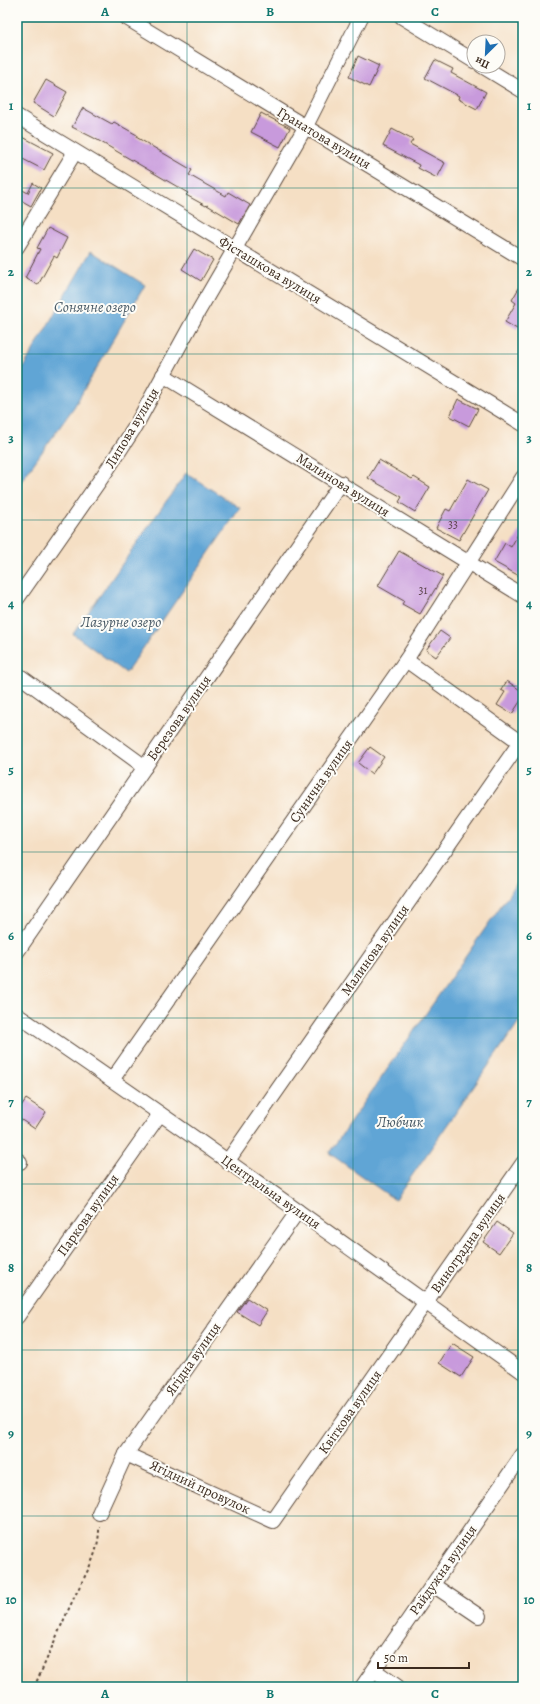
<svg xmlns="http://www.w3.org/2000/svg" width="540" height="1704" font-family="Alegreya,serif">
<rect width="100%" height="100%" fill="#fdfcf7"/>
<filter id="ink" filterUnits="userSpaceOnUse"><feTurbulence type="fractalNoise" baseFrequency=".025" numOctaves="2"/><feDisplacementMap in="SourceGraphic" scale="8" xChannelSelector="R" yChannelSelector="G"/><feConvolveMatrix kernelMatrix="1 2 1 2 8 2 1 2 1" color-interpolation-filters="sRGB"/></filter>
<filter id="wash" filterUnits="userSpaceOnUse"><feTurbulence type="fractalNoise" baseFrequency=".012" numOctaves="4" result="noise"/><feDisplacementMap in="SourceGraphic" scale="16" xChannelSelector="R" yChannelSelector="G"/><feGaussianBlur stdDeviation="0.9" result="paint"/><feColorMatrix in="noise" values="0 0 0 0 0 0 0 0 0 0 0 0 0 0 0 0 0 1.4 0 .05"/><feComposite in="paint" operator="in"/></filter>
<g filter="url(#wash)">
<rect width="100%" height="100%" fill="#f5dfc4"/>
<g fill="#60a5d5" stroke="#4e687a">
<path d="M 91,251 L 145,285 L 74,407 L 17,487 L 17,378 Z"/>
<path d="M 186,473 L 240,508 L 126,673 L 73,634 Z"/>
<path d="M 523,874 L 523,1016 L 395,1200 L 329,1153 Z"/>
</g>
<g id="blocks">
<g fill="#c89adc">
<path d="M 358,56 L 379,66 L 369,87 L 349,77 Z"/>
<path d="M 435,60 L 453,69 L 451,73 L 486,92 L 477,109 L 458,99 L 459,96 L 425,78 Z"/>
<path d="M 46,80 L 67,92 L 54,116 L 33,103 Z"/>
<path d="M 83,108 L 112,124 L 114,122 L 137,135 L 136,137 L 192,170 L 189,175 L 226,196 L 228,192 L 250,205 L 239,224 L 207,205 L 206,206 L 186,195 L 188,193 L 94,138 L 72,127 Z"/>
<path d="M 261,113 L 290,128 L 280,147 L 251,132 Z"/>
<path d="M 392,129 L 413,140 L 410,144 L 445,163 L 437,178 L 418,168 L 419,165 L 383,146 Z"/>
<path d="M 17,134 L 53,153 L 44,170 L 17,156 Z"/>
<path d="M 33,183 L 41,188 L 31,206 L 17,198 L 17,187 L 28,193 Z"/>
<path d="M 48,228 L 67,238 L 57,258 L 54,256 L 38,285 L 25,278 L 40,249 L 37,248 Z"/>
<path d="M 194,249 L 213,260 L 201,281 L 182,269 Z"/>
<path d="M 523,281 L 523,318 L 517,329 L 505,322 L 516,303 L 512,300 Z"/>
<path d="M 458,399 L 478,409 L 469,426 L 450,416 Z"/>
<path d="M 379,460 L 412,479 L 414,477 L 430,487 L 415,512 L 399,502 L 402,497 L 368,478 Z"/>
<path d="M 468,479 L 488,490 L 459,540 L 436,528 L 446,509 L 450,511 Z"/>
<path d="M 523,525 L 523,578 L 494,562 L 505,543 L 511,547 Z"/>
<path d="M 399,551 L 443,576 L 420,614 L 402,604 L 404,601 L 378,586 Z"/>
<path d="M 440,631 L 450,638 L 436,657 L 426,650 Z"/>
<path d="M 507,681 L 523,692 L 523,697 L 512,714 L 497,705 L 505,692 L 501,690 Z"/>
<path d="M 370,747 L 384,757 L 372,774 L 358,763 Z"/>
<path d="M 26,1099 L 46,1112 L 35,1129 L 17,1117 L 17,1112 Z"/>
<path d="M 497,1222 L 513,1233 L 499,1253 L 483,1242 Z"/>
<path d="M 247,1298 L 267,1311 L 258,1325 L 237,1312 Z"/>
<path d="M 452,1343 L 474,1357 L 461,1377 L 439,1363 Z"/>
</g>
</g>
</g>
<g filter="url(#ink)">
<use href="#blocks" fill-opacity="0" stroke="#574537" stroke-width="1"/>
<g fill="none" stroke-linecap="round" stroke-linejoin="round">
<g stroke="#574537" stroke-width="16">
<g id="minor">
<path d="M 125,17 L 523,259"/>
<path d="M 402,17 L 474,61"/>
<path d="M 482,66 L 523,91"/>
<path d="M 17,116 L 523,424"/>
<path d="M 17,247 L 75,152"/>
<path d="M 163,375 L 523,596"/>
<path d="M 17,599 L 107,470 L 135,427 L 198,312 L 306,126 L 361,17"/>
<path d="M 406,660 L 521,743"/>
<path d="M 17,674 L 145,767"/>
<path d="M 17,952 L 341,483"/>
<path d="M 17,1015 C 188,1131 355,1252 523,1372"/>
<path d="M 112,1080 L 406,660 L 523,477"/>
<path d="M 17,1160 L 20,1162"/>
<path d="M 227,1162 L 523,738"/>
<path d="M 17,1317 L 160,1114"/>
<path d="M 126,1454 L 273,1521 L 523,1163"/>
<path d="M 99,1513 L 126,1454 L 298,1211"/>
<path d="M 433,1585 L 479,1616"/>
<path d="M 374,1670 L 398,1687"/>
<path d="M 362,1687 L 523,1454"/>
</g>
</g>
<path stroke="#574537" stroke-width="2" stroke-dasharray="3 3" stroke-linecap="butt" d="M 34,1687 C 48,1658 59,1629 73,1600 C 84,1576 100,1554 99,1526"/>
<use href="#minor" stroke="#fff" stroke-width="14"/>
</g>
</g>
<path fill="none" stroke="#0f766e" stroke-width="1" stroke-opacity="0.55" d="M 187,17 L 187,1687M 353,17 L 353,1687M 17,188 L 523,188M 17,354 L 523,354M 17,520 L 523,520M 17,686 L 523,686M 17,852 L 523,852M 17,1018 L 523,1018M 17,1184 L 523,1184M 17,1350 L 523,1350M 17,1516 L 523,1516"/>
<g text-anchor="middle" dominant-baseline="central" stroke-width="4" stroke-linejoin="round" paint-order="stroke">
<g font-size="12" fill="#5e464e">
<text x="453" y="524">33</text>
<text x="423" y="590">31</text>
</g>
<g font-size="14" fill="#3b2a1e" stroke="#fdfcf7">
<text transform="translate(324 138) rotate(31)">Гранатова вулиця</text>
<text transform="translate(270 270) rotate(31)">Фісташкова вулиця</text>
<text transform="translate(132 428) rotate(-59)">Липова вулиця</text>
<text transform="translate(343 485) rotate(32)">Малинова вулиця</text>
<text transform="translate(179 718) rotate(-55)">Березова вулиця</text>
<text transform="translate(321 781) rotate(-55)">Сунична вулиця</text>
<text transform="translate(375 950) rotate(-55)">Малинова вулиця</text>
<text transform="translate(271 1192) rotate(35)">Центральна вулиця</text>
<text transform="translate(88 1215) rotate(-55)">Паркова вулиця</text>
<text transform="translate(468 1243) rotate(-55)">Виноградна вулиця</text>
<text transform="translate(193 1359) rotate(-55)">Ягідна вулиця</text>
<text transform="translate(350 1412) rotate(-55)">Квіткова вулиця</text>
<text transform="translate(200 1487) rotate(25)">Ягідний провулок</text>
<text transform="translate(443 1570) rotate(-55)">Райдужна вулиця</text>
</g>
<g font-size="15" font-style="italic" fill="#4a5b67" stroke="#fdfcf7">
<text x="95" y="307">Сонячне озеро</text>
<text x="121" y="622">Лазурне озеро</text>
<text x="400" y="1122">Любчик</text>
</g>
</g>
<rect width="540" height="1704" fill="none" stroke="#fdfcf7" stroke-width="44"/>
<g transform="translate(486 54) rotate(204)"><circle r="19" fill="#fdfcf7" stroke="#afa8a0"/>
<path d="M0-3L7 15L0 10L-7 15Z" fill="#1f6fb2"/>
<text y="-6" font-size="11" font-weight="bold" text-anchor="middle" fill="#3b2a1e">Пн</text>
</g>
<path d="M378 1662v6h91v-6" fill="none" stroke="#3b2a1e" stroke-width="2"/>
<text x="384" y="1662" font-size="12" fill="#3b2a1e" stroke="#fdfcf7" stroke-width="3" paint-order="stroke">50 m</text>
<rect x="22" y="22" width="496" height="1660" fill="none" stroke="#0f766e" stroke-width="1.5"/>
<g font-size="13" text-anchor="middle" font-weight="bold" fill="#0f766e">
<text x="105" y="16">A</text>
<text x="270" y="16">B</text>
<text x="435" y="16">C</text>
<text x="11" y="110">1</text>
<text x="529" y="110">1</text>
<text x="11" y="276">2</text>
<text x="529" y="276">2</text>
<text x="11" y="442">3</text>
<text x="529" y="442">3</text>
<text x="11" y="608">4</text>
<text x="529" y="608">4</text>
<text x="11" y="774">5</text>
<text x="529" y="774">5</text>
<text x="11" y="940">6</text>
<text x="529" y="940">6</text>
<text x="11" y="1106">7</text>
<text x="529" y="1106">7</text>
<text x="11" y="1272">8</text>
<text x="529" y="1272">8</text>
<text x="11" y="1438">9</text>
<text x="529" y="1438">9</text>
<text x="11" y="1604">10</text>
<text x="529" y="1604">10</text>
<text x="105" y="1698">A</text>
<text x="270" y="1698">B</text>
<text x="435" y="1698">C</text>
</g>
</svg>
